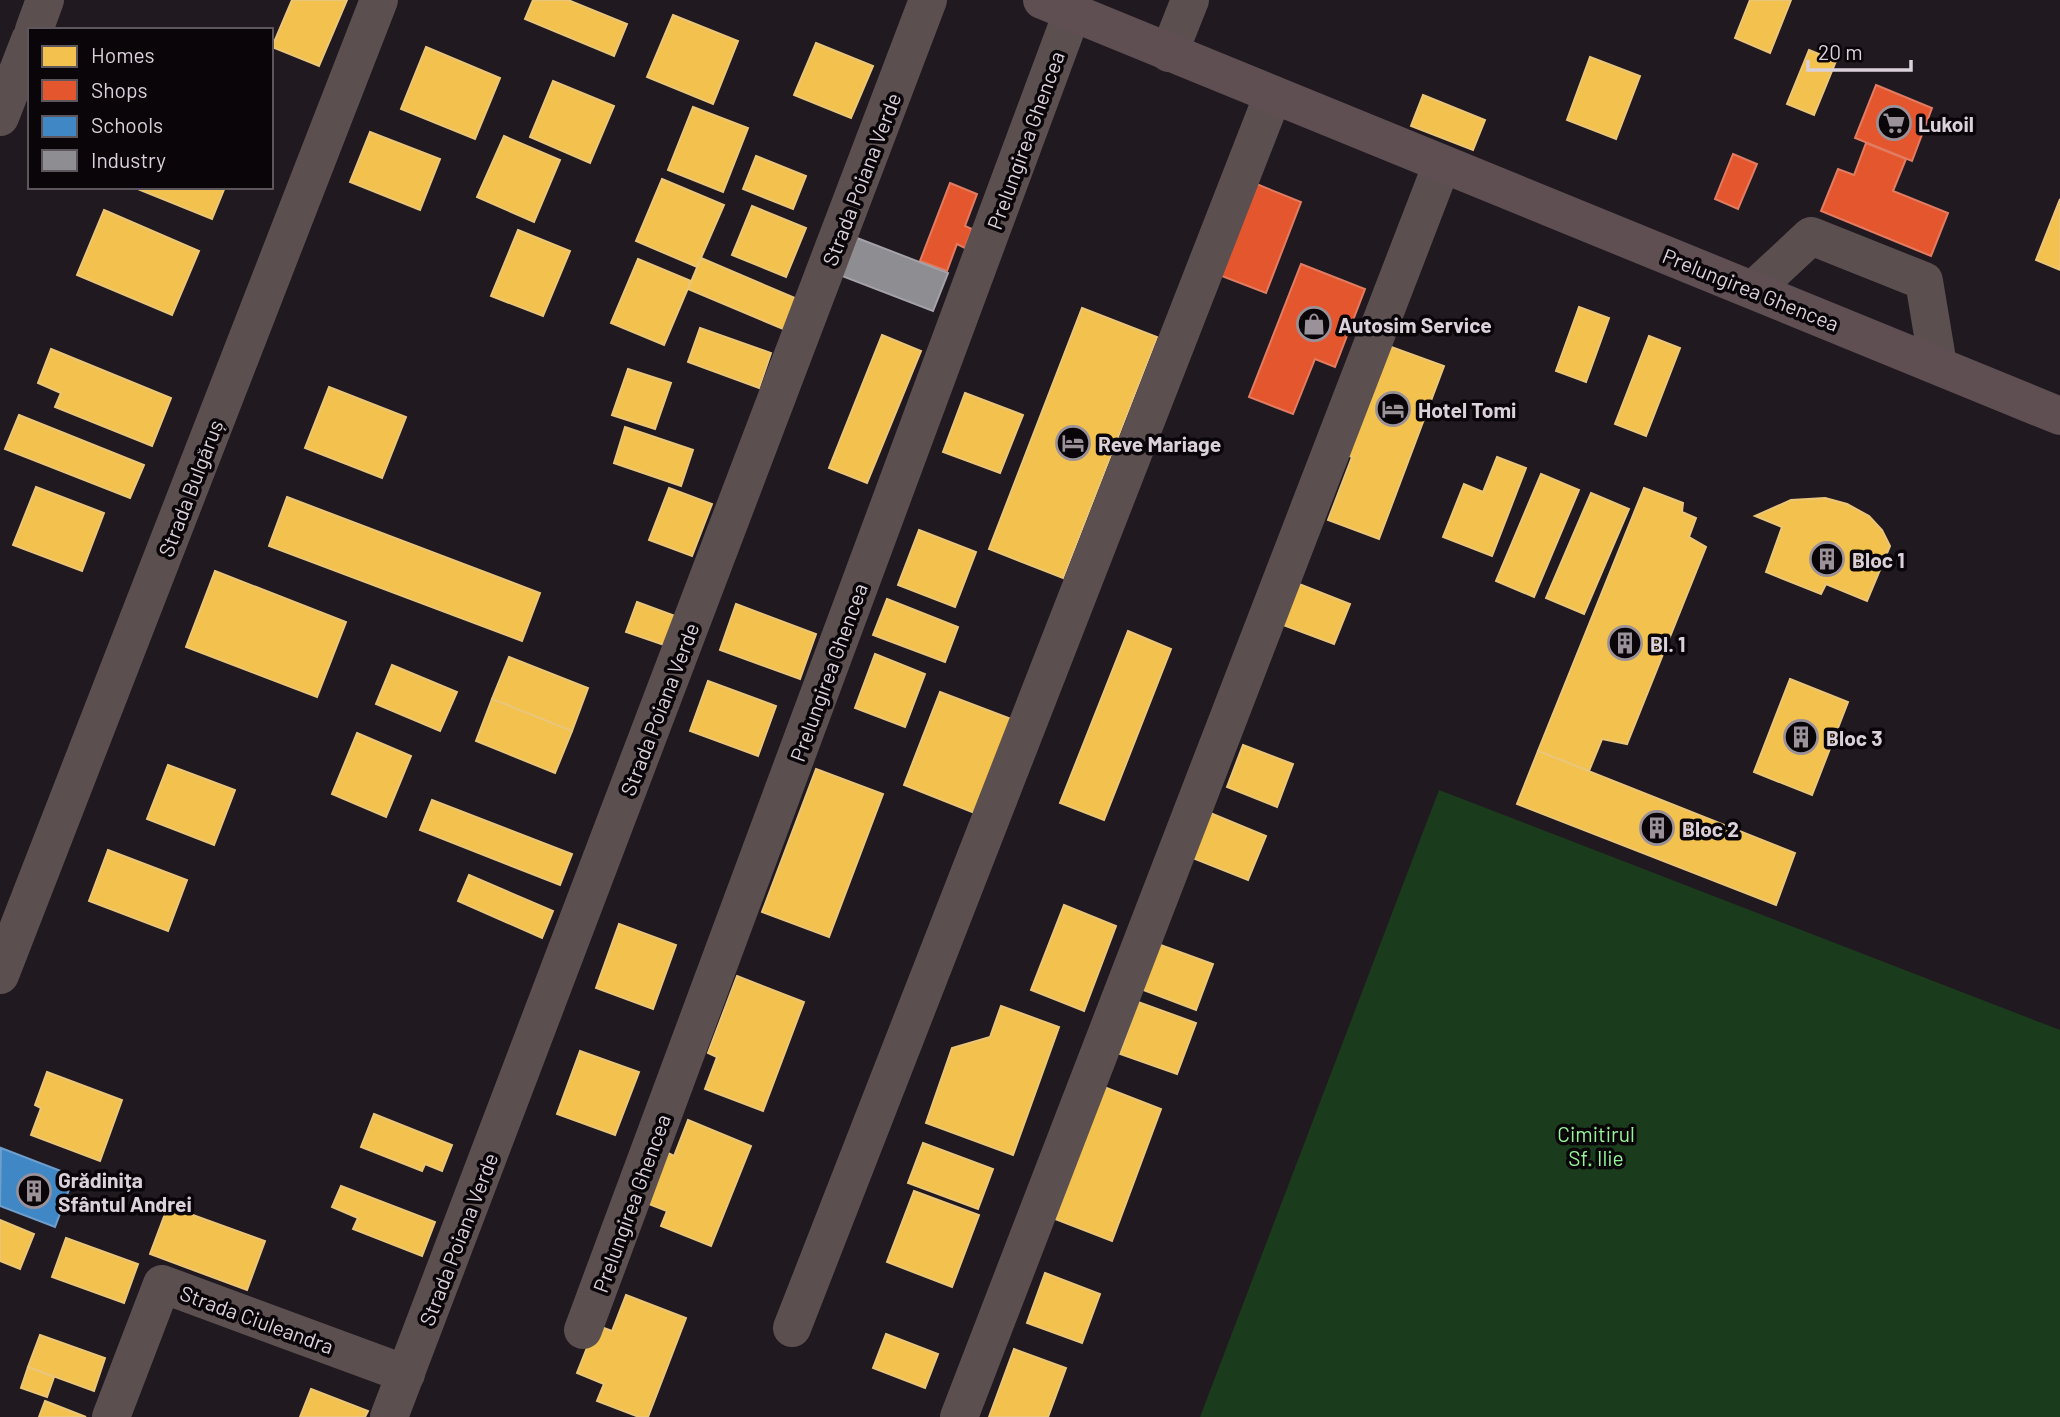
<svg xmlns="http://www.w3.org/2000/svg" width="2060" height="1417" font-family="Barlow,sans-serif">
<rect width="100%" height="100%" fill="#201920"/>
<path fill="#1b3c1c" d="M 1439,790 L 2060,1030 L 2060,1417 L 1200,1417 Z"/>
<g fill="#f2c14e" stroke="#ebc678" stroke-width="2">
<path d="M 292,0 L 347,0 L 319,66 L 272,47 Z"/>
<path d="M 533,0 L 568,0 L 627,24 L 614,56 L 525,19 Z"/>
<path d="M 1750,0 L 1791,0 L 1770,53 L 1735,38 Z"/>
<path d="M 673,15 L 738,41 L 713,104 L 647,77 Z"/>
<path d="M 816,43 L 873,66 L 851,118 L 794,95 Z"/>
<path d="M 426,47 L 500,78 L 475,139 L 401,109 Z"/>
<path d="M 1809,50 L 1836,61 L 1814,115 L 1787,104 Z"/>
<path d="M 1590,57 L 1640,76 L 1616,139 L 1567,120 Z"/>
<path d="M 553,81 L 614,106 L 590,163 L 530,137 Z"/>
<path d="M 1423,95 L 1485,120 L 1473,150 L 1411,126 Z"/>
<path d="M 693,107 L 748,128 L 723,192 L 668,170 Z"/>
<path d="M 370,132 L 440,159 L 420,210 L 350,182 Z"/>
<path d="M 504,136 L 560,160 L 534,222 L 477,197 Z"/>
<path d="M 756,156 L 806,176 L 793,209 L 743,189 Z"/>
<path d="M 662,179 L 724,205 L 697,267 L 636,241 Z"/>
<path d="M 133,187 L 225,187 L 212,219 Z"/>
<path d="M 2060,199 L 2060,270 L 2036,260 Z"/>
<path d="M 752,206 L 806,228 L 786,277 L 732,255 Z"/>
<path d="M 104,210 L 199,251 L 172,315 L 77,275 Z"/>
<path d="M 518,230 L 570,251 L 543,316 L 491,296 Z"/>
<path d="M 701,258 L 802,301 L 788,331 L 688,289 Z"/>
<path d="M 638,259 L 691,281 L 664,345 L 611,323 Z"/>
<path d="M 1579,307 L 1609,318 L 1586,382 L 1556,371 Z"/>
<path d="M 1082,308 L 1157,337 L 1063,578 L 989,549 Z"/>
<path d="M 700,328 L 771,353 L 759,388 L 688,362 Z"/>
<path d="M 882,335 L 921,351 L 867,483 L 829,468 Z"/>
<path d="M 1649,336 L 1680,348 L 1646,436 L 1615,424 Z"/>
<path d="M 1383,344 L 1444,366 L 1379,539 L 1328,520 L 1352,457 L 1342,453 Z"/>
<path d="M 51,349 L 171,398 L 152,446 L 55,407 L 61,393 L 38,383 Z"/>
<path d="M 628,369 L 671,383 L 655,429 L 612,415 Z"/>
<path d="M 329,387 L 406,417 L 382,478 L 305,448 Z"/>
<path d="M 965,393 L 1023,415 L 1000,473 L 943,452 Z"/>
<path d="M 19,415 L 144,465 L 130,498 L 5,449 Z"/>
<path d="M 625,427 L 693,450 L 681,486 L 614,463 Z"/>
<path d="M 1497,457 L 1526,468 L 1492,556 L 1443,537 L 1464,484 L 1483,492 Z"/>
<path d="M 1541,474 L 1579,490 L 1534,597 L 1496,581 Z"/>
<path d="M 36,487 L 104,513 L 82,571 L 13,545 Z"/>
<path d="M 669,488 L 712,504 L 692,556 L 649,540 Z"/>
<path d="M 1644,488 L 1683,503 L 1682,512 L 1696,518 L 1689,537 L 1706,547 L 1627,744 L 1602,739 L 1589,771 L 1538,751 Z"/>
<path d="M 1591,493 L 1629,509 L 1584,614 L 1546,598 Z"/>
<path d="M 287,497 L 540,593 L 522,641 L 269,546 Z"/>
<path d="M 1825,498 L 1847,504 L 1869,516 L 1882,530 L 1890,546 L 1867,601 L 1826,584 L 1821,594 L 1766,572 L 1782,527 L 1755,516 L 1791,500 Z"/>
<path d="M 919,530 L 976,552 L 955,607 L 898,585 Z"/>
<path d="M 215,571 L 346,622 L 317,697 L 186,647 Z"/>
<path d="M 1299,584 L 1350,604 L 1334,644 L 1283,625 Z"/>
<path d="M 887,599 L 958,627 L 945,662 L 873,635 Z"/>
<path d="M 637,602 L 678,617 L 667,646 L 626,632 Z"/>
<path d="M 736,604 L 816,634 L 800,679 L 720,650 Z"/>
<path d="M 1128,631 L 1171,649 L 1104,820 L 1060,803 Z"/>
<path d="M 875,654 L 925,674 L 905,727 L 855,708 Z"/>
<path d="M 509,657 L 588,688 L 572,731 L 492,699 Z"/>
<path d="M 392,665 L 457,692 L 440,731 L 376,704 Z"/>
<path d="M 1790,679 L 1848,702 L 1812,795 L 1754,772 Z"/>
<path d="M 708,681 L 776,706 L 758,756 L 690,731 Z"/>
<path d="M 940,692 L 1014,720 L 977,814 L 904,785 Z"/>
<path d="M 492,699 L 572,731 L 555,773 L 476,741 Z"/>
<path d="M 357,733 L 411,756 L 386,817 L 332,794 Z"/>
<path d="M 1243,745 L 1293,764 L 1277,807 L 1227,787 Z"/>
<path d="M 1538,751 L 1795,853 L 1776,905 L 1517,804 Z"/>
<path d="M 168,765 L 235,790 L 214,845 L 147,819 Z"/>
<path d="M 816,769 L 883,794 L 829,937 L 762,912 Z"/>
<path d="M 432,800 L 572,854 L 560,885 L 420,830 Z"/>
<path d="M 1203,810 L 1266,836 L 1248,880 L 1185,855 Z"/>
<path d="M 108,850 L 187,880 L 168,931 L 89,901 Z"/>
<path d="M 469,875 L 553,911 L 542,938 L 458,901 Z"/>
<path d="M 1064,905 L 1116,926 L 1084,1011 L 1031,990 Z"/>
<path d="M 619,924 L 676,945 L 653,1009 L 596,988 Z"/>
<path d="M 1155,943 L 1213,964 L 1196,1010 L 1138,988 Z"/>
<path d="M 737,976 L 804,1002 L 763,1111 L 705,1089 L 717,1057 L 708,1053 Z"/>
<path d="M 1138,1002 L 1196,1023 L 1177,1074 L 1120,1054 Z"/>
<path d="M 1001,1006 L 1059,1027 L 1013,1155 L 926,1123 L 952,1048 L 990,1037 Z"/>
<path d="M 580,1051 L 639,1072 L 615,1135 L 557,1114 Z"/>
<path d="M 47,1072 L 122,1100 L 100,1161 L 31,1135 L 41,1108 L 35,1105 Z"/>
<path d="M 1104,1087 L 1161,1109 L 1112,1241 L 1055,1219 Z"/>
<path d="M 374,1114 L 452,1145 L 442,1171 L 425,1164 L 422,1171 L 361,1147 Z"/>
<path d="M 688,1120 L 751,1146 L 711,1246 L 661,1226 L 667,1211 L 641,1201 L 662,1150 L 674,1156 Z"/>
<path d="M 923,1143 L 993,1169 L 978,1209 L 908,1183 Z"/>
<path d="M 341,1186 L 435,1222 L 422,1256 L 353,1229 L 358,1218 L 332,1207 Z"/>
<path d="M 914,1191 L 979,1215 L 952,1287 L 887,1262 Z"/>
<path d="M 168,1206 L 265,1241 L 247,1290 L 150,1254 Z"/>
<path d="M 0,1220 L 34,1234 L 20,1269 L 0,1261 Z"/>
<path d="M 66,1238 L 138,1264 L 124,1303 L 52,1277 Z"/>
<path d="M 1045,1273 L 1100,1294 L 1082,1343 L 1027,1323 Z"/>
<path d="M 626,1295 L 686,1318 L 648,1417 L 639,1417 L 597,1401 L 604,1384 L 577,1373 L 596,1325 L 612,1331 Z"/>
<path d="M 886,1334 L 938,1354 L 925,1388 L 873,1368 Z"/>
<path d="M 40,1335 L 105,1358 L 94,1391 L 28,1367 Z"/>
<path d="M 1014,1349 L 1066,1368 L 1048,1417 L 989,1417 Z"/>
<path d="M 28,1367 L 54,1377 L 47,1397 L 21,1388 Z"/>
<path d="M 311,1389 L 368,1411 L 365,1417 L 300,1417 Z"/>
<path d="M 45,1401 L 86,1417 L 39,1417 Z"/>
</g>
<g fill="#e4572e" stroke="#e17c62" stroke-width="2">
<path d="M 1876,85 L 1932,108 L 1912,161 L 1855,138 Z"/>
<path d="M 1866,143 L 1906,159 L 1893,191 L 1948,213 L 1931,256 L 1821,211 L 1838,169 L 1854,175 Z"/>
<path d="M 1733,154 L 1757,164 L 1738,209 L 1715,199 Z"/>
<path d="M 950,183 L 977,194 L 965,226 L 972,229 L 965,248 L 957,244 L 947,271 L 920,261 Z"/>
<path d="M 1254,183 L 1301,202 L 1266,293 L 1219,275 Z"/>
<path d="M 1301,264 L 1365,289 L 1335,367 L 1315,359 L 1293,414 L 1249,397 Z"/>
</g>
<path fill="#3f88c5" stroke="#6e9ecb" stroke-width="2" d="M 1,1148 L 74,1176 L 55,1227 L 0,1206 Z"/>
<path fill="#8d8d92" stroke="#a4a1a8" stroke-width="2" d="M 857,238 L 948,273 L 933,311 L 842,276 Z"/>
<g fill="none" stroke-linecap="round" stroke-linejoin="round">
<g stroke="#5c4f50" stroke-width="38">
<path d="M 34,30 L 45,0"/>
<path d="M 1169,53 L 1190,0"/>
<path d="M 0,117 L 30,40"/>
<path d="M 1753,290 L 1811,236 L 1924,281 L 1938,365"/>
<path d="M 0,975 L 379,0"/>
<path d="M 792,1328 L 1273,95"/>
<path d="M 583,1330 L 1072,13"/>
<path d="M 111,1417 L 162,1284 L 406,1374"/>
<path d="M 389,1417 L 928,0"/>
<path d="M 959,1417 L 1442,164"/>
</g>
<path stroke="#5f4f53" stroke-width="38" d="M 1042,0 L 2060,416"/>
</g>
<defs>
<g id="supermarket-ring" transform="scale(1.75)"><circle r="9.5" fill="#090509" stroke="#9a9199" stroke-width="1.5"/><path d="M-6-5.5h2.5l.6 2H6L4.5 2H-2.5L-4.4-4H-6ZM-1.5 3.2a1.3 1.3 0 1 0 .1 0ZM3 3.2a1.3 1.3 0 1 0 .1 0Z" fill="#9a9199"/></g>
<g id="shop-ring" transform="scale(1.75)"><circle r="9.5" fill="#090509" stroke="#9a9199" stroke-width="1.5"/><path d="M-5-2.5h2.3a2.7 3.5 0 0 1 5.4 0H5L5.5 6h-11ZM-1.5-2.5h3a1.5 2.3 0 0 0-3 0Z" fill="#9a9199"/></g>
<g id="hotel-ring" transform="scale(1.75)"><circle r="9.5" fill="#090509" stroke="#9a9199" stroke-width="1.5"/><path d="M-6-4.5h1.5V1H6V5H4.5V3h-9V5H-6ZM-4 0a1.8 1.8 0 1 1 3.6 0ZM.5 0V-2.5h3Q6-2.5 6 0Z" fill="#9a9199"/></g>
<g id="building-ring" transform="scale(1.75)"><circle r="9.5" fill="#090509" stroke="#9a9199" stroke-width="1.5"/><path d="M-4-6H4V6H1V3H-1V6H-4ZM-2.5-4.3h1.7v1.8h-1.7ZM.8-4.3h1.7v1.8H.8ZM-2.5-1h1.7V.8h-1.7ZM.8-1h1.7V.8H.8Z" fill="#9a9199"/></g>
</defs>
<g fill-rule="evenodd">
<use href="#supermarket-ring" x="1894" y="123"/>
<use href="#shop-ring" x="1314" y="324"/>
<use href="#hotel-ring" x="1393" y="409"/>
<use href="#hotel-ring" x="1073" y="443"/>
<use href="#building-ring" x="1827" y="559"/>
<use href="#building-ring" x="1625" y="643"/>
<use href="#building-ring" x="1801" y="737"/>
<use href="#building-ring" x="1657" y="828"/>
<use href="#building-ring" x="34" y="1191"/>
</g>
<g text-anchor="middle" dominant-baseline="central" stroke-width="7" stroke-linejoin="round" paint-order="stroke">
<g font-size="21" font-weight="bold" fill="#dbd1da" stroke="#090509" text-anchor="start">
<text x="1918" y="123">Lukoil</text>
<text x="1338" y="324">Autosim Service</text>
<text x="1418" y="409">Hotel Tomi</text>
<text x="1098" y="443">Reve Mariage</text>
<text x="1852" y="559">Bloc 1</text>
<text x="1650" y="643">Bl. 1</text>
<text x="1826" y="737">Bloc 3</text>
<text x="1682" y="828">Bloc 2</text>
<text x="58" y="1179">Grădinița<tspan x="58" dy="24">Sfântul Andrei</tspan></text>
</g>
<g font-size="21" fill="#dbd1da" stroke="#090509">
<text transform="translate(1025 140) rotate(-70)">Prelungirea Ghencea</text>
<text transform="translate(861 179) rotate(-69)">Strada Poiana Verde</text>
<text transform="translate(1751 289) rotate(22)">Prelungirea Ghencea</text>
<text transform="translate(190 488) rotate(-69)">Strada Bulgăruș</text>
<text transform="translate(828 672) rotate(-70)">Prelungirea Ghencea</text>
<text transform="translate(659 709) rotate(-69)">Strada Poiana Verde</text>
<text transform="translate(631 1203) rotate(-70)">Prelungirea Ghencea</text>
<text transform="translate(458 1239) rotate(-69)">Strada Poiana Verde</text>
<text transform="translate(257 1319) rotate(20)">Strada Ciuleandra</text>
</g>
<g font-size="21" fill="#96f596" stroke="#090509">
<text x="1596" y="1133">Cimitirul<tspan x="1596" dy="24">Sf. Ilie</tspan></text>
</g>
</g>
<rect x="28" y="28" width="245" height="161" fill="#090509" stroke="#5d575d" stroke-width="2"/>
<rect x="42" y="46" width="35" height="21" fill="#f2c14e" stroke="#5d575d" stroke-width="2"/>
<text x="91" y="63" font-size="21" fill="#dbd1da">Homes</text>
<rect x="42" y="80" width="35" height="21" fill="#e4572e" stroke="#5d575d" stroke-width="2"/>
<text x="91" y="98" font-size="21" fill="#dbd1da">Shops</text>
<rect x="42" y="116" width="35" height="21" fill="#3f88c5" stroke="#5d575d" stroke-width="2"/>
<text x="91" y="133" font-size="21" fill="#dbd1da">Schools</text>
<rect x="42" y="150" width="35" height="21" fill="#8d8d92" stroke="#5d575d" stroke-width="2"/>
<text x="91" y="168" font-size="21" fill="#dbd1da">Industry</text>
<path d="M1808 60v10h103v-10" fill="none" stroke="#dbd1da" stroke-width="3.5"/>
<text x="1818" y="60" font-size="21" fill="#dbd1da" stroke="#090509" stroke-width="5" paint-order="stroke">20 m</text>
</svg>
